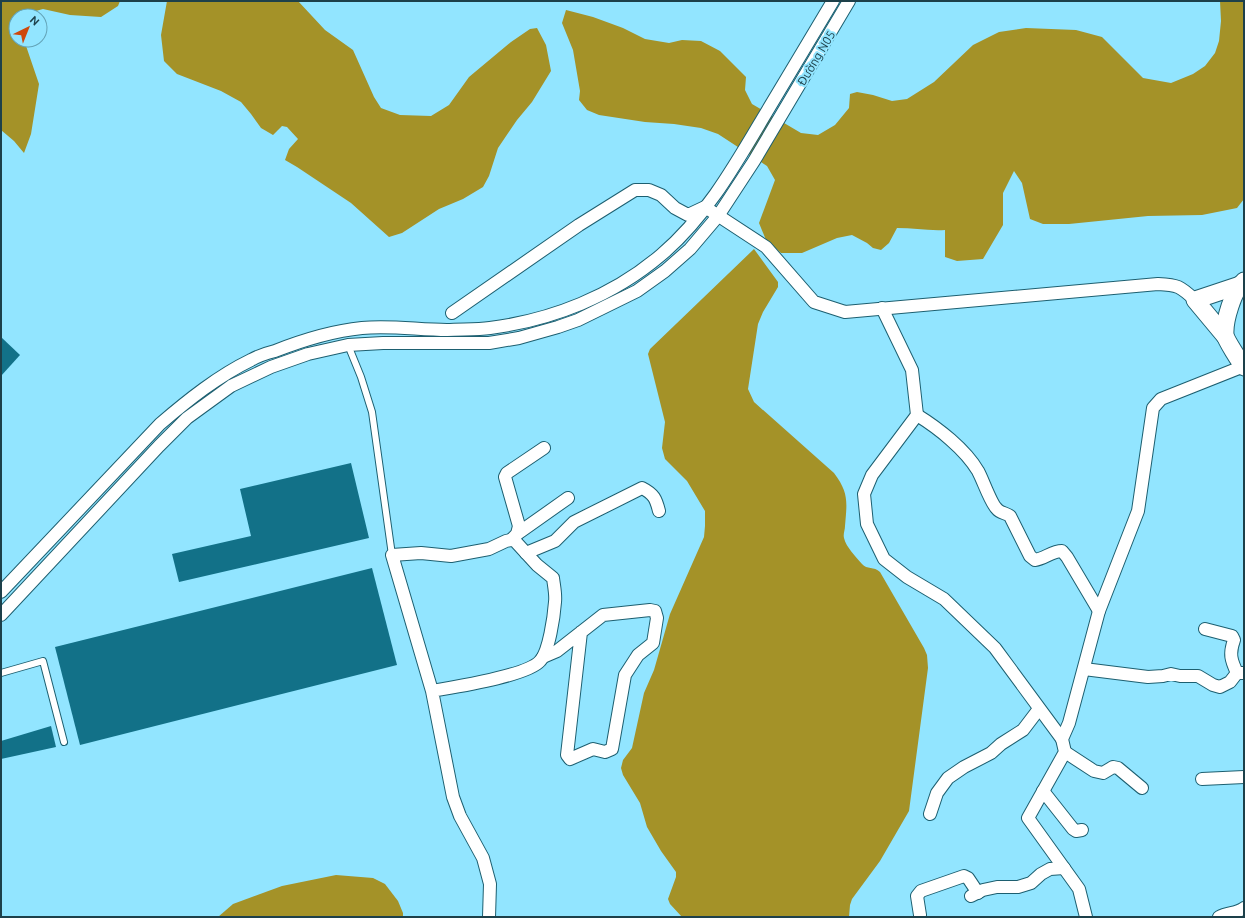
<svg xmlns="http://www.w3.org/2000/svg" width="1245" height="918" font-family="Ubuntu,sans-serif">
<rect width="100%" height="100%" fill="#92e5ff"/>
<g fill="#a49228">
<path d="M 1,1 L 120,1 L 118,6 L 101,17 L 70,15 L 43,9 L 25,14 L 25,16 L 16,16 L 16,40 L 24,40 L 39,84 L 31,134 L 24,153 L 14,141 L 1,130 Z"/>
<path d="M 167,1 L 298,1 L 325,30 L 353,50 L 374,97 L 381,108 L 400,115 L 431,116 L 449,105 L 469,77 L 511,42 L 530,29 L 537,28 L 546,45 L 551,71 L 532,102 L 517,120 L 498,148 L 489,176 L 483,187 L 463,199 L 439,209 L 402,233 L 389,237 L 351,203 L 297,167 L 285,160 L 289,149 L 298,139 L 287,127 L 282,126 L 273,135 L 261,128 L 251,114 L 241,102 L 221,91 L 177,74 L 164,61 L 161,35 Z"/>
<path d="M 1220,1 L 1244,1 L 1244,199 L 1237,208 L 1202,215 L 1148,216 L 1069,224 L 1043,224 L 1030,219 L 1022,183 L 1014,171 L 1003,193 L 1003,225 L 983,259 L 957,261 L 945,257 L 945,230 C 929,231 913,228 897,228 L 889,243 L 881,250 L 873,248 L 867,243 L 852,235 L 837,238 L 802,253 L 781,253 L 766,240 L 759,223 L 775,180 L 767,166 L 718,134 L 701,128 L 674,124 L 645,122 L 599,115 L 587,110 L 579,100 L 580,91 L 573,50 L 562,23 L 566,10 L 593,17 L 623,28 L 645,39 L 669,43 L 682,40 L 701,41 L 720,51 L 746,77 L 745,90 L 752,104 L 801,133 L 818,135 L 835,125 L 849,108 L 850,94 L 857,92 L 873,95 L 892,101 L 907,99 L 934,82 L 973,45 L 999,32 L 1026,28 L 1076,30 L 1102,37 L 1143,78 L 1171,83 L 1193,74 L 1205,66 L 1215,53 L 1219,41 L 1221,21 Z"/>
<path d="M 754,249 L 778,282 L 778,287 L 763,312 L 758,324 L 748,389 L 754,402 L 834,473 C 849,493 847,502 845,526 C 845,530 843,534 844,538 C 846,547 856,557 862,564 C 867,570 874,566 880,572 L 924,648 L 927,655 L 928,668 L 909,811 L 880,861 L 852,899 L 850,905 L 849,917 L 682,917 L 670,904 L 668,899 L 676,877 L 676,872 L 661,851 L 647,827 L 640,803 L 623,775 L 621,768 L 623,760 L 632,748 L 644,693 L 654,670 L 670,614 L 704,537 L 705,526 L 705,511 L 687,481 L 665,459 L 662,448 L 665,422 L 648,354 L 650,349 Z"/>
<path d="M 336,875 L 373,878 L 385,884 L 398,901 L 403,913 L 403,917 L 218,917 L 233,904 L 282,886 Z"/>
</g>
<g fill="#127188">
<path d="M 1,337 L 20,355 L 1,376 Z"/>
<path d="M 351,463 L 369,538 L 179,582 L 172,554 L 251,536 L 240,489 Z"/>
<path d="M 372,568 L 397,665 L 80,745 L 55,647 Z"/>
<path d="M 51,726 L 56,747 L 1,759 L 1,741 Z"/>
</g>
<g fill="none" stroke-linecap="round" stroke-linejoin="round">
<g stroke="#1d5f70" stroke-width="8">
<g id="lane">
<path d="M 348,345 L 361,377 L 372,412 L 392,555"/>
<path d="M 1,673 L 43,661 L 64,742"/>
</g>
</g>
<g stroke="#1d5f70" stroke-width="14">
<g id="street">
<path d="M 882,308 L 912,370 L 917,415 L 872,475 L 864,494 L 867,524 L 884,559 L 907,577 L 944,599 L 995,648 L 1062,739"/>
<path d="M 452,313 L 579,225 L 635,190 L 649,190 L 661,195 L 675,208 L 688,215 L 705,207 L 766,247 L 814,302 L 845,312 L 1158,284 C 1178,285 1180,286 1195,300"/>
<path d="M 917,415 C 938,428 965,449 978,471 C 983,480 991,504 997,509 C 1000,513 1006,513 1010,516 L 1030,556 L 1035,560 C 1044,559 1052,551 1062,551 L 1067,557 L 1099,611"/>
<path d="M 517,534 L 568,498"/>
<path d="M 511,540 L 517,534 L 519,526 L 505,477 L 507,473 L 544,448"/>
<path d="M 526,553 L 555,541 L 574,522 L 642,488 C 654,494 656,499 659,511"/>
<path d="M 1,592 L 160,424 C 188,400 218,376 251,360 C 258,356 267,353 275,351 C 303,340 332,331 362,328 C 390,325 419,330 447,330 C 461,329 476,330 490,328 C 552,320 613,296 661,255 C 705,218 734,167 763,118 C 786,79 810,40 833,1"/>
<path d="M 1,615 L 159,446 L 187,418 L 231,386 L 271,367 L 308,354 L 348,345 L 383,343 L 489,343 L 519,338 L 558,327 L 578,320 L 637,291 L 665,271 L 690,249 L 718,216 L 754,161 L 849,1"/>
<path d="M 1205,629 L 1232,636 L 1234,640 C 1229,654 1231,660 1237,673"/>
<path d="M 543,657 L 557,651 L 603,615 L 650,610 L 655,611 L 657,618 L 653,643 L 638,655 L 625,675 L 612,749 L 605,752 L 593,749 L 570,759 L 567,755 L 581,632"/>
<path d="M 1084,669 L 1148,677 L 1163,676 L 1171,674 L 1180,676 L 1198,676 L 1213,685 L 1220,687 L 1230,682 L 1237,673 L 1244,673"/>
<path d="M 432,691 C 454,687 527,676 540,661 C 549,652 554,616 555,602 C 556,595 554,586 553,578 L 537,565 L 515,541 L 511,540 L 506,541 L 489,549 L 451,556 L 421,553 L 392,555 L 432,691 L 453,797 L 460,816 L 483,858 L 490,884 L 489,917"/>
<path d="M 1065,752 L 1094,771 L 1103,773 L 1113,767 L 1118,768 L 1142,788"/>
<path d="M 1202,779 L 1244,777"/>
<path d="M 1043,791 L 1073,829 L 1076,831 L 1082,830"/>
<path d="M 930,814 L 937,793 L 948,778 L 964,767 L 991,753 L 1001,744 L 1023,730 L 1039,709"/>
<path d="M 971,896 L 983,890 L 997,887 L 1018,887 L 1031,883 L 1041,874 L 1050,869 L 1064,868"/>
<path d="M 920,915 L 917,896 L 921,891 L 964,876 L 968,878 L 978,893"/>
<path d="M 1086,917 L 1079,889 L 1028,818 L 1065,752 L 1062,739 L 1069,723 L 1099,611 L 1138,511 L 1153,408 L 1161,399 L 1244,366"/>
<path d="M 1219,917 C 1228,912 1236,914 1244,908"/>
</g>
</g>
<g stroke="#1d5f70" stroke-width="19">
<g id="secondary">
<path d="M 1244,281 C 1233,290 1224,321 1225,335 C 1226,340 1240,362 1244,367"/>
<path d="M 1225,336 L 1195,300 L 1240,285"/>
</g>
</g>
<use href="#lane" stroke="#fff" stroke-width="6"/>
<use href="#street" stroke="#fff" stroke-width="12"/>
<use href="#secondary" stroke="#fff" stroke-width="17"/>
</g>
<g text-anchor="middle" dominant-baseline="central" stroke-width="4" stroke-linejoin="round" paint-order="stroke">
<g font-size="12" fill="#1d404a" stroke="#92e5ff">
<text transform="translate(816 58) rotate(-59)">Đường N05</text>
</g>
</g>
<rect width="1245" height="918" fill="none" stroke="#1d404a" stroke-width="4"/>
<g transform="translate(28 28) rotate(43)"><circle r="19" fill="#92e5ff" stroke="#63a3b7"/>
<path d="M0-3L7 15L0 10L-7 15Z" fill="#ce480b"/>
<text y="-6" font-size="11" font-weight="bold" text-anchor="middle" fill="#1d404a">N</text>
</g>
</svg>
